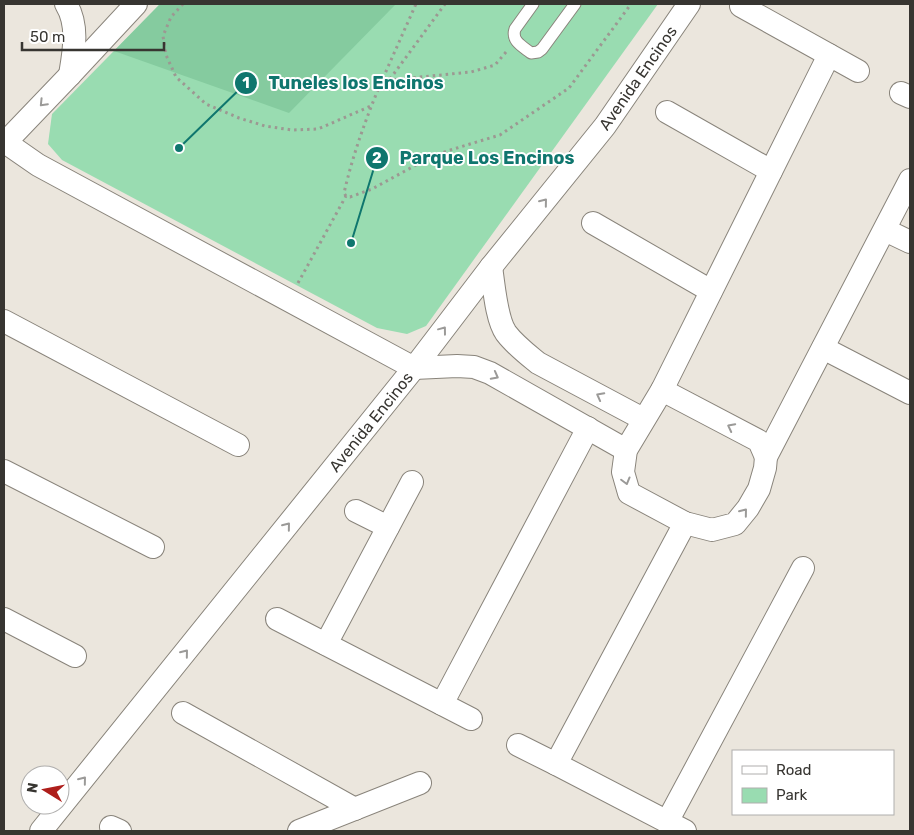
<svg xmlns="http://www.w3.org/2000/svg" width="914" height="835" font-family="Rubik,sans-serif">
<rect width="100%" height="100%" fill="#ebe6dd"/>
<path fill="#99dcb1" d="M 160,4 L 658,4 L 426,326 L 407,334 L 377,328 L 62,160 L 48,144 L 52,114 Z"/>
<path fill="#85cb9f" d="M 160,4 L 396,4 L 289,113 L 114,51 Z"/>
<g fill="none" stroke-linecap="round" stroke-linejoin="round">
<g stroke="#89847b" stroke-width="13">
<path id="lane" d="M 533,4 L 515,29 C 511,41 522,46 531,53 L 538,52 L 542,49 L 575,4"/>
</g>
<g stroke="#89847b" stroke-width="24">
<g id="street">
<path d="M 66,4 C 79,25 74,51 70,75"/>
<path d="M 741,6 L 858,71"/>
<path d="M 829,55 L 662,390 L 626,450 L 623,472 L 629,493 L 685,523 L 712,530 L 735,524 L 748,508 L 759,489 L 765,468 L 766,457 L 910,180"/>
<path d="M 901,93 L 910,97"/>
<path d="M 667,112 L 771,171"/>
<path d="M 5,142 L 38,165 L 414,368 L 457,366 L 474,367 L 490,373 L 626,450"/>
<path d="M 4,144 L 70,75 L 136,4"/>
<path d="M 593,223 L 711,291"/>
<path d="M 885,230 L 910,242"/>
<path d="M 491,267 C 494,285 496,319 506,333 C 515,345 527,354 538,363 L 643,419"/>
<path d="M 4,321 L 238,445"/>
<path d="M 823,348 L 910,393"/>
<path d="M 662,390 L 759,441 L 766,457"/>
<path d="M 4,471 L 153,547"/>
<path d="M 356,511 L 388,527"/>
<path d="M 4,619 L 75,656"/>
<path d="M 277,619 L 471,719"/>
<path d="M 326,644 L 412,482"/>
<path d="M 442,704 L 588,428"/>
<path d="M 183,713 L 355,809"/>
<path d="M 518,745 L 556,764 L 685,831"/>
<path d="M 556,764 L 685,523"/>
<path d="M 667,822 L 803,568"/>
<path d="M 111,827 L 120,831"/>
<path d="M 41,831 L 414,368 L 491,267 L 605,126 L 689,4"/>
<path d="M 299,831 L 420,783"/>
</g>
</g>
<g stroke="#9c9892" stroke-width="3" stroke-dasharray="2.5 4" stroke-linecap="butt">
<path d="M 183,4 L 171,17 L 163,36 L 166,55 L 176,77 L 206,104 L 239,118 L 265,126 L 292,130 L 318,129 L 371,106"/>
<path d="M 506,52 L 495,65 L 471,72 L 390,80 L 383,78 C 367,115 353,154 344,193 L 346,196 L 350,197 L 372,189 L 427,159 L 447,151 L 500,135 L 569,88 L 631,4"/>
<path d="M 383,78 L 416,4"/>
<path d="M 390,79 L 445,4"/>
<path d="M 298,283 L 346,196"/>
</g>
<use href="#lane" stroke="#fff" stroke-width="11"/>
<use href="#street" stroke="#fff" stroke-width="22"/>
</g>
<defs><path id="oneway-chevron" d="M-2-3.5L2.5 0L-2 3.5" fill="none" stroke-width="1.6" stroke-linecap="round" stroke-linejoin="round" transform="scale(1.25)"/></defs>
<g stroke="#9b9a98">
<use href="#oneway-chevron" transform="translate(43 103) rotate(134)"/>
<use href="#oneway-chevron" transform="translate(544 202) rotate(-51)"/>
<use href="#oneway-chevron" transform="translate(443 330) rotate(-53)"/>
<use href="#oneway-chevron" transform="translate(495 376) rotate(28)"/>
<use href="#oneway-chevron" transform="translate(600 396) rotate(-152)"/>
<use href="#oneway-chevron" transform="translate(731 427) rotate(-153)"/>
<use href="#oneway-chevron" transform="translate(626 481) rotate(75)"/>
<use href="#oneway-chevron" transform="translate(744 512) rotate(-51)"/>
<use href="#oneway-chevron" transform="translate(287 526) rotate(-51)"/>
<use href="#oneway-chevron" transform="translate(185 653) rotate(-51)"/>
<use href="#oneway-chevron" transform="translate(83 780) rotate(-51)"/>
</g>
<g text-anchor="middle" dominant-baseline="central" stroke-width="4" stroke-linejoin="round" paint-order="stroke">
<g font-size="16" fill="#373531" stroke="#fff">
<text transform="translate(638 78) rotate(-55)">Avenida Encinos</text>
<text transform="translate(371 422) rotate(-51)">Avenida Encinos</text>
</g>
</g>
<path fill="none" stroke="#0f766e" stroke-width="2" d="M179 148L246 83M351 243L377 158"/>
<g fill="#0f766e" stroke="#fff" stroke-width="2">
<circle cx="179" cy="148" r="5"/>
<circle cx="351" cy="243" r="5"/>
<circle cx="246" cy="83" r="12"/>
<circle cx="377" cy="158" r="12"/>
</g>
<g font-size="15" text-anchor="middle" font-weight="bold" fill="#fff">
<text x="246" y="88">1</text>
<text x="377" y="163">2</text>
</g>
<g font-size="18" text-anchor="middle" font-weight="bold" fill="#0f766e" stroke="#fff" stroke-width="4" stroke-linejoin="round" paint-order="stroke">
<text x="356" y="89">Tuneles los Encinos</text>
<text x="487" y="164">Parque Los Encinos</text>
</g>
<rect width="914" height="835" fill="none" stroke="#373531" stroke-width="10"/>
<rect x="732" y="750" width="162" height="65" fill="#ffffff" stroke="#afaead"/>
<rect x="742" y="766" width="25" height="8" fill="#ffffff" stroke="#afaead"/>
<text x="776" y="775" font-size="15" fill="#373531">Road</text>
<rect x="742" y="788" width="25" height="15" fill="#99dcb1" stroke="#afaead"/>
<text x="776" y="800" font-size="15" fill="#373531">Park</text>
<g transform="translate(45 790) rotate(280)"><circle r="24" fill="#ffffff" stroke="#afaead"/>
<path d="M0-4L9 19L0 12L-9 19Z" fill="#ae1e1b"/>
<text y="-8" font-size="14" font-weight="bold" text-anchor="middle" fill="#373531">N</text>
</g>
<path d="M22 42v8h142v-8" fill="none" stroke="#373531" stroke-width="2.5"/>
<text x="30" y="42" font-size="15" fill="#373531" stroke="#ffffff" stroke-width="4" paint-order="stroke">50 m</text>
</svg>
